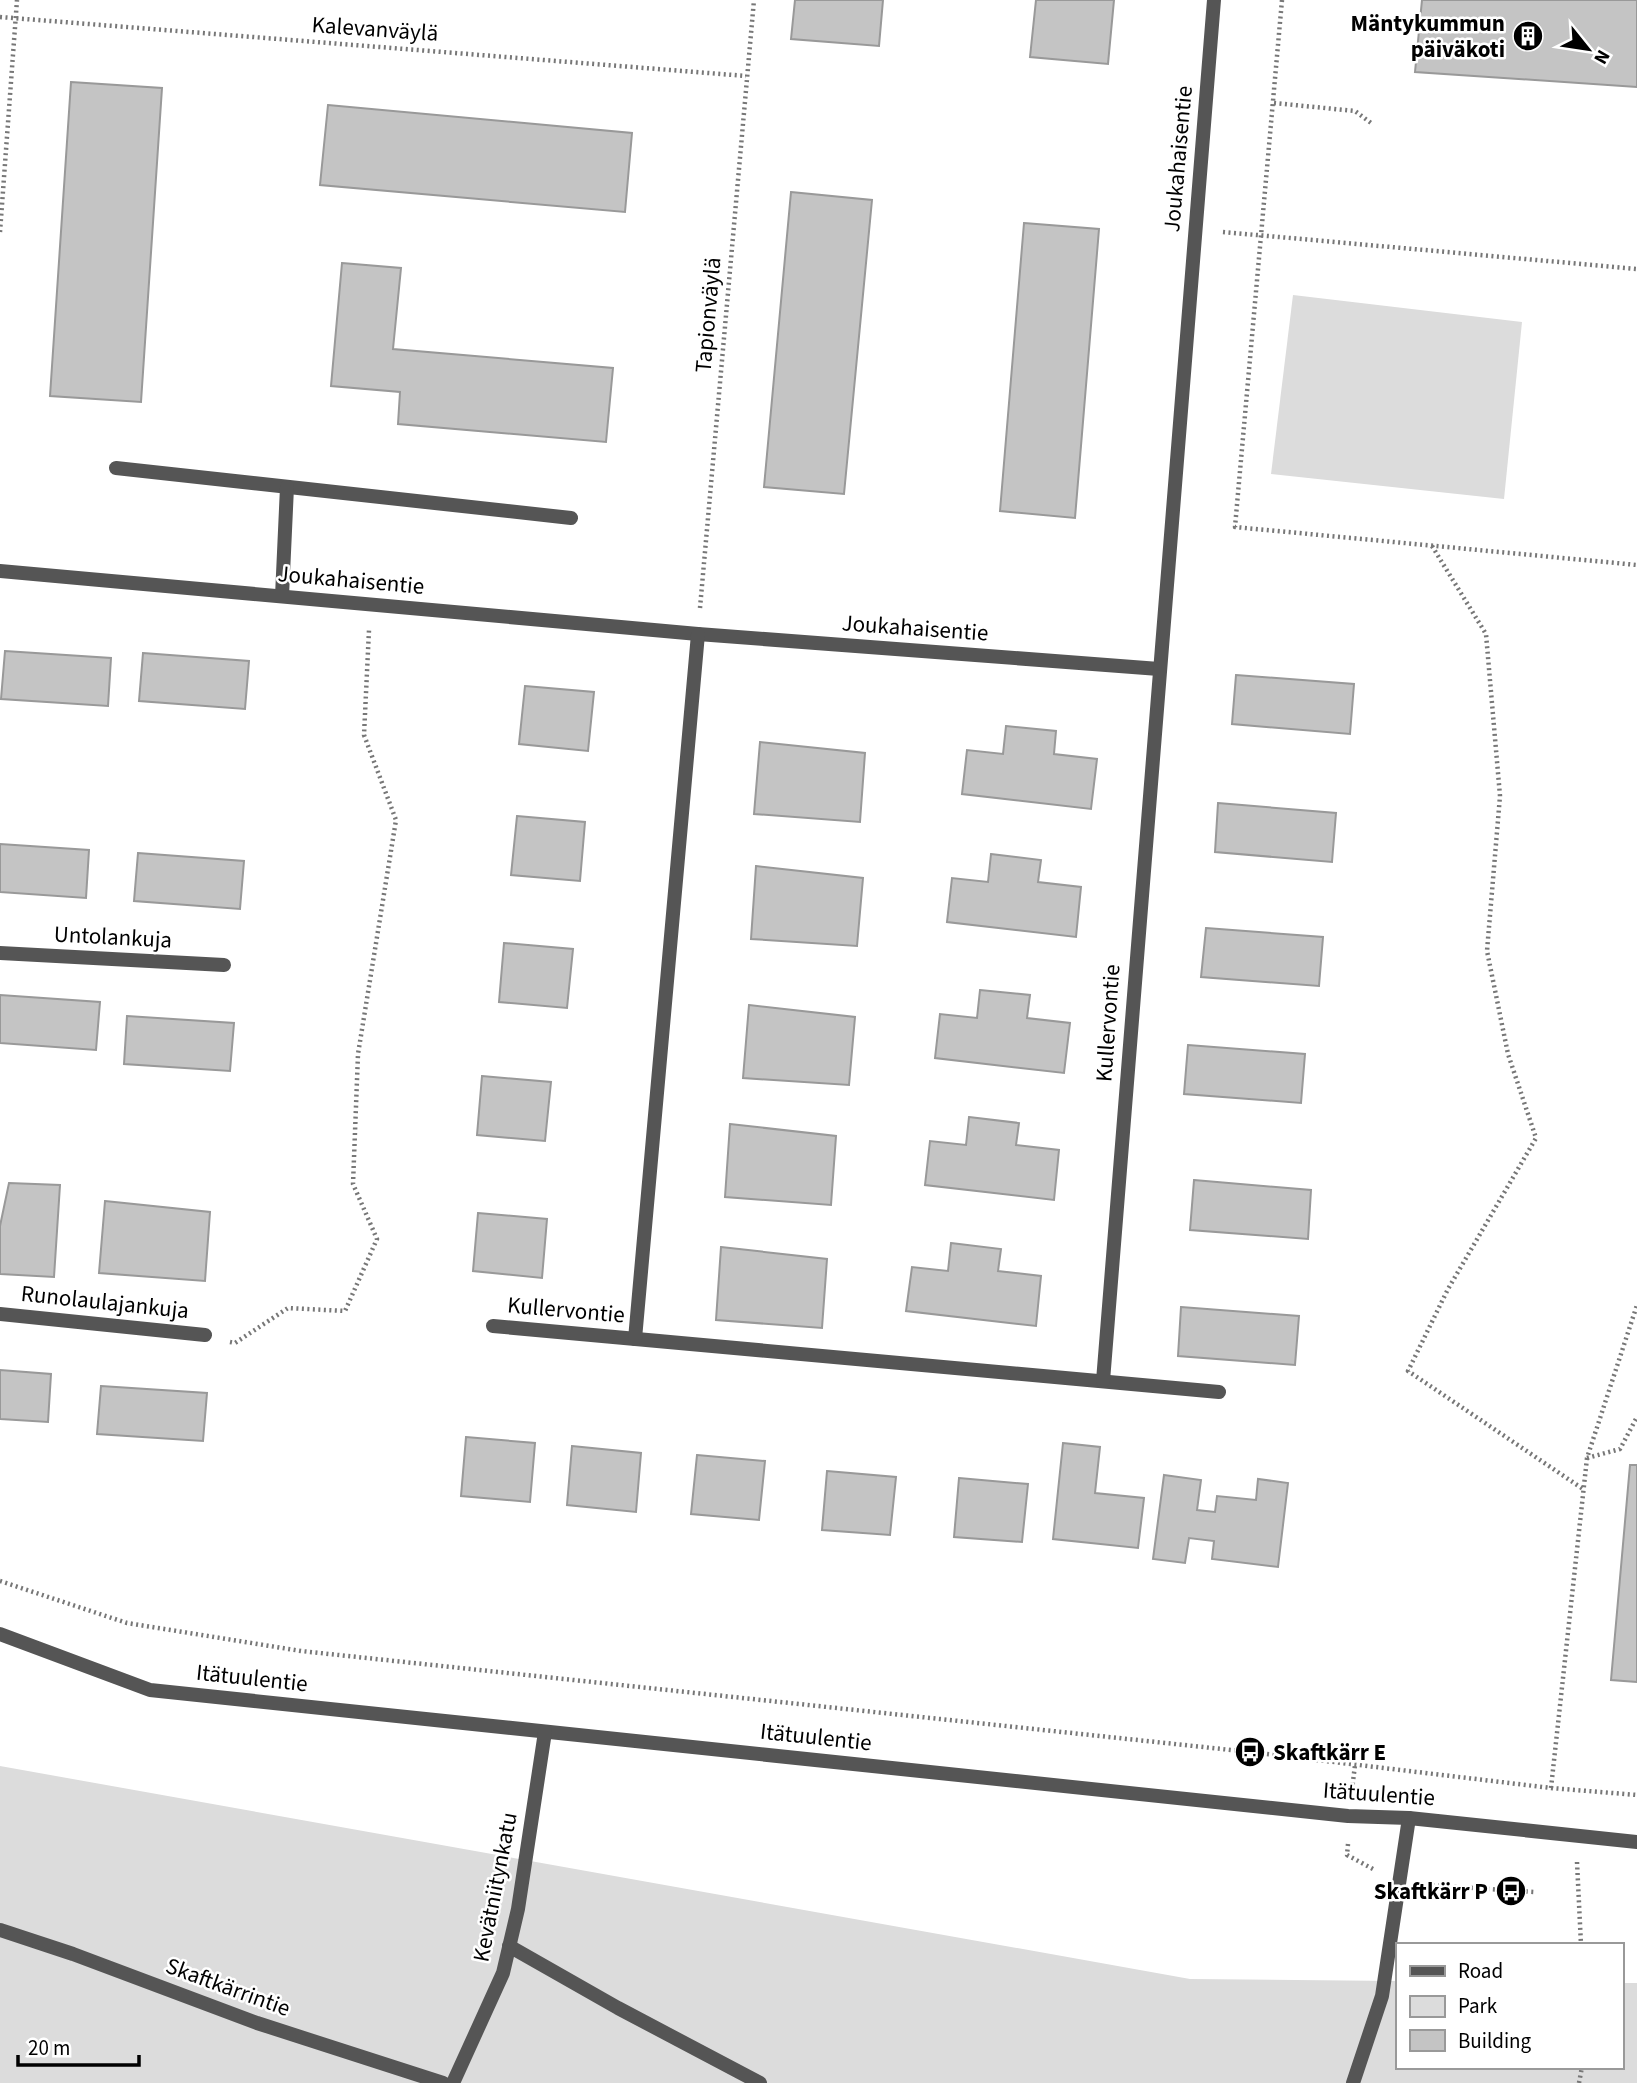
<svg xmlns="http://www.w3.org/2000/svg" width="1637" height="2083" font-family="'Source Sans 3',sans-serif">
<rect width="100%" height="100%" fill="#fff"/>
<g fill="#dcdcdc">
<path d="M 1293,295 L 1522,322 L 1504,499 L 1271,474 Z"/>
<path d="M 0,1766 L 1190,1979 L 1397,1981 L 1397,2067 L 1621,2067 L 1621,1983 L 1637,1983 L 1637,2083 L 0,2083 Z"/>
</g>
<g fill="#c4c4c4" stroke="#999" stroke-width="2">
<path d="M 795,0 L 883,0 L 879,46 L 791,39 Z"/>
<path d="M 1036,0 L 1114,0 L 1108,64 L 1030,57 Z"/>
<path d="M 1422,0 L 1637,0 L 1637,87 L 1415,72 Z"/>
<path d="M 71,82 L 162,88 L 141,402 L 50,396 Z"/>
<path d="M 328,105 L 632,133 L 625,212 L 320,185 Z"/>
<path d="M 791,192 L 872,200 L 844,494 L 764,487 Z"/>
<path d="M 1024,223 L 1099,229 L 1075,518 L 1000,511 Z"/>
<path d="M 342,263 L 401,268 L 393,349 L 613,368 L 606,442 L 398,424 L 400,392 L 331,386 Z"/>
<path d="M 5,651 L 111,658 L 108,706 L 1,699 Z"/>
<path d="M 143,653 L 249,661 L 245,709 L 139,701 Z"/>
<path d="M 1236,675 L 1354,684 L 1350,734 L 1232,724 Z"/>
<path d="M 525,686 L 594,692 L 588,751 L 519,744 Z"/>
<path d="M 1006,726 L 1056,731 L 1054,754 L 1097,759 L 1091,809 L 962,794 L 967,750 L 1003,754 Z"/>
<path d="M 760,742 L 865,753 L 860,822 L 754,814 Z"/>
<path d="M 1218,803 L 1336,813 L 1332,862 L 1215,852 Z"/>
<path d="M 517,816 L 585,822 L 580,881 L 511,875 Z"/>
<path d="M 0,844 L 89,850 L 86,898 L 0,892 Z"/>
<path d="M 138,853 L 244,861 L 240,909 L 134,901 Z"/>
<path d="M 991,854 L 1041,860 L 1038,882 L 1081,887 L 1076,937 L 947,922 L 952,878 L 988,882 Z"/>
<path d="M 756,866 L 863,878 L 857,946 L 751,939 Z"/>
<path d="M 1206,928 L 1323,937 L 1319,986 L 1201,977 Z"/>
<path d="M 504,943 L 573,949 L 567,1008 L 499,1002 Z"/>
<path d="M 980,990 L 1030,995 L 1027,1018 L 1070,1023 L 1064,1073 L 935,1058 L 940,1014 L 977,1018 Z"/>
<path d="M 0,995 L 100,1002 L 96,1050 L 0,1043 Z"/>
<path d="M 749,1005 L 855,1017 L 849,1085 L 743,1078 Z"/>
<path d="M 127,1016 L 234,1023 L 230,1071 L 124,1064 Z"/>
<path d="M 1188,1045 L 1305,1054 L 1301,1103 L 1184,1094 Z"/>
<path d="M 482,1076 L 551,1082 L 545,1141 L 477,1135 Z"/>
<path d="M 969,1117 L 1019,1123 L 1016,1145 L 1059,1150 L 1054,1200 L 925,1185 L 930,1141 L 966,1145 Z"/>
<path d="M 730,1124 L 836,1136 L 831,1205 L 725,1197 Z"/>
<path d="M 1194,1180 L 1311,1190 L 1308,1239 L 1190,1230 Z"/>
<path d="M 9,1183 L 60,1185 L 54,1277 L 0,1274 L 0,1226 Z"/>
<path d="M 105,1201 L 210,1212 L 205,1281 L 99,1273 Z"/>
<path d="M 478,1213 L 547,1219 L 542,1278 L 473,1271 Z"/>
<path d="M 951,1243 L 1001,1249 L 998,1271 L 1041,1276 L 1036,1326 L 906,1311 L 912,1267 L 948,1271 Z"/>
<path d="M 721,1247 L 827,1259 L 822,1328 L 716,1320 Z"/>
<path d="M 1181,1307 L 1299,1316 L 1295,1365 L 1178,1356 Z"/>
<path d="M 0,1370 L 51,1374 L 48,1422 L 0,1419 Z"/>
<path d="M 101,1386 L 207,1393 L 203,1441 L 97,1434 Z"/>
<path d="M 466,1437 L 535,1443 L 530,1502 L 461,1496 Z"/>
<path d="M 1063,1443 L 1100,1447 L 1095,1493 L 1144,1498 L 1138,1548 L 1053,1539 Z"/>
<path d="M 572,1446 L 641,1453 L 636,1512 L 567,1505 Z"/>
<path d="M 697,1455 L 765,1461 L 759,1520 L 691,1514 Z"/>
<path d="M 1630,1465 L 1637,1465 L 1637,1682 L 1611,1680 Z"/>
<path d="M 827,1471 L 896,1477 L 890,1535 L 822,1530 Z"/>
<path d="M 1164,1475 L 1201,1480 L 1197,1510 L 1215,1512 L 1217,1496 L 1256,1500 L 1258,1479 L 1288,1483 L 1278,1567 L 1212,1559 L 1214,1541 L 1189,1538 L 1185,1563 L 1153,1559 Z"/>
<path d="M 959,1478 L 1028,1484 L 1022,1542 L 954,1537 Z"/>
</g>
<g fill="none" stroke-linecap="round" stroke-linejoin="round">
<g stroke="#777" stroke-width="4.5" stroke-dasharray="2 3.5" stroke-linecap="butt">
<path d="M 1282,0 L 1235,527 L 1637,565"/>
<path d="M 0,17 L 746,76"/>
<path d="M 1274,103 L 1355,111 L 1371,123"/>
<path d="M 0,232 L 17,0"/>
<path d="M 1223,232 L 1637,269"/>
<path d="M 1432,546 L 1486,634 L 1500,796 L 1487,951 L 1508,1054 L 1536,1138 L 1448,1289 L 1408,1371 L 1583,1489"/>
<path d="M 700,608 L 754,0"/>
<path d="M 230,1342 L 235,1343 L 288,1308 L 345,1311 L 377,1239 L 353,1184 L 358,1054 L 396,820 L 364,735 L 369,630"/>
<path d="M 1587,1458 L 1620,1449 L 1637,1417"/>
<path d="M 0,1581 L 127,1623 L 301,1651 L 1250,1752 L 1551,1788 L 1637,1795"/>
<path d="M 1551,1788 L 1587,1458 L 1637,1305"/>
<path d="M 1352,1790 L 1355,1765"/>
<path d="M 1348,1844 L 1347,1855 L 1373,1869"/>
<path d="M 1577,1862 L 1581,1945"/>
<path d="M 1427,1885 L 1535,1892"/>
<path d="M 1579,2083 L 1582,2067"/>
</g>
<g stroke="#555" stroke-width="14">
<path d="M 116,468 L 571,518"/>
<path d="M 282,596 L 287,487"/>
</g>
<g stroke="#555" stroke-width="14">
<path d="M 0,571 L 698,634 L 1159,669"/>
<path d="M 0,953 L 224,965"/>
<path d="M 0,1314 L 205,1335"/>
<path d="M 493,1326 L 1219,1392"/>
<path d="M 635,1339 L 698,634"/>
<path d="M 1103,1381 L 1214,0"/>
<path d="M 0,1634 L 150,1690 L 1348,1816 L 1409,1818 L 1637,1842"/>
<path d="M 0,1930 L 73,1954 L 257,2023 L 443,2083"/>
<path d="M 509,1946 L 618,2008 L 760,2083"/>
<path d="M 453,2083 L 503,1973 L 518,1909 L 545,1732"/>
<path d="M 1353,2083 L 1382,1996 L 1409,1818"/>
</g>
</g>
<defs>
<g id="building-disc" transform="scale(1.575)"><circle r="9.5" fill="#000" stroke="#fff"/><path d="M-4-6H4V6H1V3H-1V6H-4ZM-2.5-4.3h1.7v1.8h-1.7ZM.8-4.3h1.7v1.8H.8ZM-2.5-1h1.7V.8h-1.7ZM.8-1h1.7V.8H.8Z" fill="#fff"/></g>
<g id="bus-disc" transform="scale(1.575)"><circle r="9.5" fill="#000" stroke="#fff"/><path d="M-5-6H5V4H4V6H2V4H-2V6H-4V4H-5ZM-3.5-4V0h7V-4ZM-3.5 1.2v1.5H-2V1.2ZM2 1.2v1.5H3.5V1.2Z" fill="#fff"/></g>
</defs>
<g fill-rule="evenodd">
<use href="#building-disc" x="1528" y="36"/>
<use href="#bus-disc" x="1250" y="1752"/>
<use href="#bus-disc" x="1511" y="1891"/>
</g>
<g text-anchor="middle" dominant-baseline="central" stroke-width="5" stroke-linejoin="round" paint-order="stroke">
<g font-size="23" font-weight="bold" fill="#000" stroke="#fff" text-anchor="end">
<text x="1505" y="23">Mäntykummun<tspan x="1505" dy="26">päiväkoti</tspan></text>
<text x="1273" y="1752" text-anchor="start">Skaftkärr E</text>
<text x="1488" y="1891">Skaftkärr P</text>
</g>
<g font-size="23" fill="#000" stroke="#fff">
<text transform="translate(375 29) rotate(4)">Kalevanväylä</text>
<text transform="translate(1178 159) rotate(-85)">Joukahaisentie</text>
<text transform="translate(708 315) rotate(-85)">Tapionväylä</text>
<text transform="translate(351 580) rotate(5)">Joukahaisentie</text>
<text transform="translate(915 628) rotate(4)">Joukahaisentie</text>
<text transform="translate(113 937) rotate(3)">Untolankuja</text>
<text transform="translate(1108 1023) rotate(-86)">Kullervontie</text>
<text transform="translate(105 1302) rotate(6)">Runolaulajankuja</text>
<text transform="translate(566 1310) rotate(5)">Kullervontie</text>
<text transform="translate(252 1678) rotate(6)">Itätuulentie</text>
<text transform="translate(816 1737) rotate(6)">Itätuulentie</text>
<text transform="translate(1379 1794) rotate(4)">Itätuulentie</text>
<text transform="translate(495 1887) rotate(-79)">Kevätniitynkatu</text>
<text transform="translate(228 1987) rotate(20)">Skaftkärrintie</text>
</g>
</g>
<rect x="1396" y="1943" width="228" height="126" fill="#ffffff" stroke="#999999" stroke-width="2"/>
<rect x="1410" y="1966" width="35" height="10" fill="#555555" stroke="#999999" stroke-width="2"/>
<text x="1458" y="1978" font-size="21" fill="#000000">Road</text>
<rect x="1410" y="1996" width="35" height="21" fill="#dcdcdc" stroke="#999999" stroke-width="2"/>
<text x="1458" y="2013" font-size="21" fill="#000000">Park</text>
<rect x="1410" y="2030" width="35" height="21" fill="#c4c4c4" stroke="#999999" stroke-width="2"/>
<text x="1458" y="2048" font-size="21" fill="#000000">Building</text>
<g transform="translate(1588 49) rotate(120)" stroke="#ffffff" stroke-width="5" paint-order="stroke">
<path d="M0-5L12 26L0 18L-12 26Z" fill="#000000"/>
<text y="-10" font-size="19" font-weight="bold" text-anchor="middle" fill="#000000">N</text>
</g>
<path d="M18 2055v10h121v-10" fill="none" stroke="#000000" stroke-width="3.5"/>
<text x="28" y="2055" font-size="21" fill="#000000" stroke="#ffffff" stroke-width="5" paint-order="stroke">20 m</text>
</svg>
